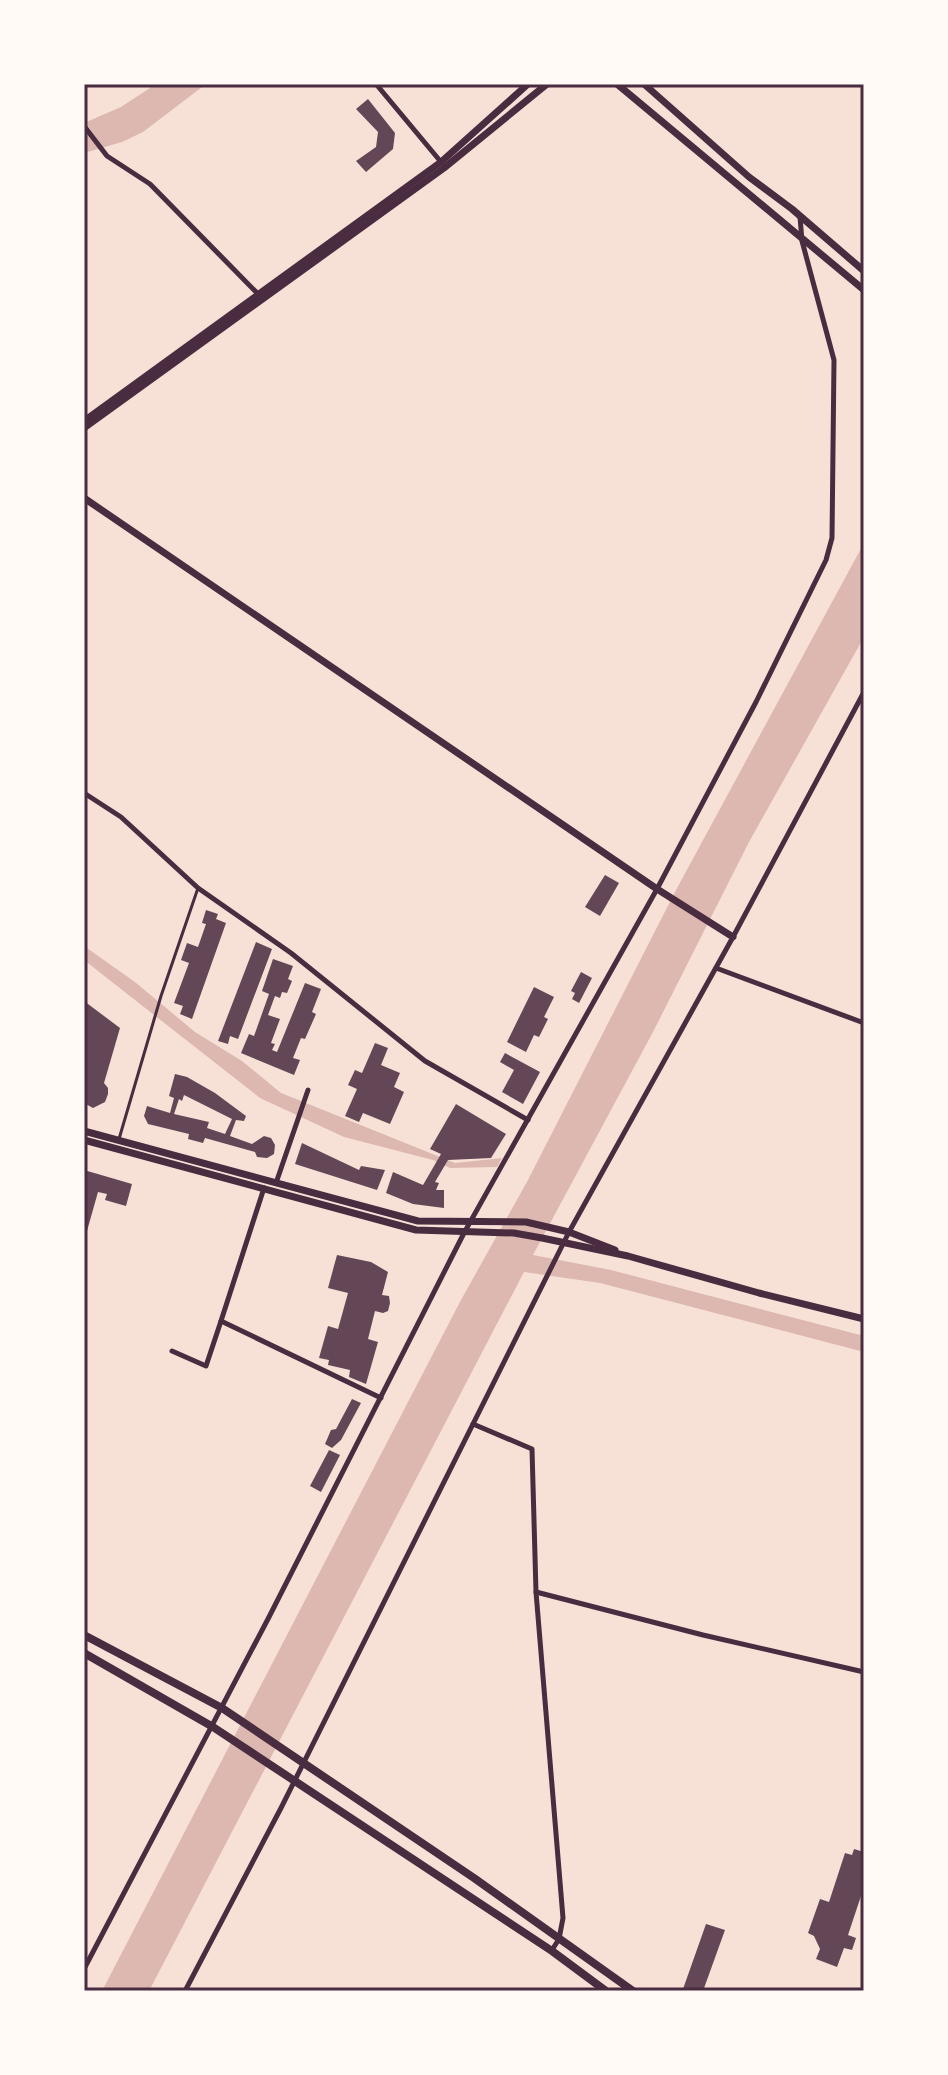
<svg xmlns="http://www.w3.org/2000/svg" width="948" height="2075" font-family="'Space Grotesk',sans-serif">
<rect width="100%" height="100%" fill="#f7e1d7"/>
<g fill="#dcb8b0">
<path d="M 156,84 L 206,84 L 143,132 L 122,142 L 84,153 L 84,123 L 121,107 Z"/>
<path d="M 864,543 L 864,637 L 749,842 L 653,1032 L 533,1255 L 611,1270 L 864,1336 L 864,1352 L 600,1283 L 524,1272 L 149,1991 L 102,1991 L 461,1300 L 528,1180 L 676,890 Z"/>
<path d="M 84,946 L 135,982 L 195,1032 L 242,1061 L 281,1093 L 455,1163 L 502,1158 L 497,1167 L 450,1168 L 433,1160 L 344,1137 L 260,1098 L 84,960 Z"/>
</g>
<g fill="#644757" fill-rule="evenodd">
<path d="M 368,99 L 395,133 L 393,149 L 366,172 L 356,161 L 376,147 L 378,132 L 356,109 Z"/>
<path d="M 605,875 L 619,883 L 600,916 L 585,907 Z"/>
<path d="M 206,910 L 218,914 L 216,919 L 226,923 L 192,1019 L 180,1014 L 183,1006 L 174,1003 L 189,963 L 181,960 L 187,943 L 198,947 L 206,924 L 202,923 Z"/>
<path d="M 256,942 L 272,949 L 238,1039 L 230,1036 L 228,1044 L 218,1041 Z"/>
<path d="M 273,959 L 293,966 L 288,979 L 292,981 L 287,993 L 282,992 L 280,998 L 275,996 L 268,1015 L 280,1019 L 271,1043 L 275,1044 L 272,1050 L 277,1052 L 305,983 L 321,989 L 312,1012 L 316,1014 L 305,1039 L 301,1038 L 293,1058 L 300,1060 L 294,1075 L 241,1053 L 249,1034 L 254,1036 L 269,994 L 262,991 Z"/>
<path d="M 581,972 L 592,978 L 579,1003 L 572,999 L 575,993 L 571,991 Z"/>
<path d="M 534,987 L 554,997 L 544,1017 L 548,1019 L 539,1037 L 534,1035 L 526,1052 L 507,1042 Z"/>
<path d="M 84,1001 L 120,1028 L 104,1083 L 108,1088 L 108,1094 L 105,1102 L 93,1108 L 84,1103 Z"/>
<path d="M 375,1043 L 388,1048 L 381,1065 L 400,1073 L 394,1087 L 404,1092 L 390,1124 L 363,1113 L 359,1122 L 345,1116 L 357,1089 L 348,1085 L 355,1070 L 362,1073 Z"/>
<path d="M 505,1053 L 540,1072 L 523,1104 L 502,1092 L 514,1070 L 500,1062 Z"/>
<path d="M 175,1074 L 187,1077 L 215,1093 L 246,1116 L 244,1121 L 236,1120 L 230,1136 L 252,1144 L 264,1136 L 271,1138 L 275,1145 L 274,1154 L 267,1158 L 257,1157 L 255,1152 L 205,1138 L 203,1143 L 188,1139 L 189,1134 L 148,1124 L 144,1116 L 147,1106 L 170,1113 L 174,1098 L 169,1096 ZM 184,1095 L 232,1119 L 225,1134 L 207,1128 L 209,1122 L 174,1114 L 179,1099 L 182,1101 Z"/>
<path d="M 456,1104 L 506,1134 L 491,1158 L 448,1160 L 435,1182 L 439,1183 L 436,1190 L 444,1190 L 444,1208 L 413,1204 L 386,1193 L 393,1172 L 423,1185 L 441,1154 L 430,1149 Z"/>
<path d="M 302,1143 L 359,1170 L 361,1166 L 385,1170 L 377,1190 L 295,1164 Z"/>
<path d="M 84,1170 L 132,1184 L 126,1206 L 105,1200 L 107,1194 L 98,1192 L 85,1238 Z"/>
<path d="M 337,1255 L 371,1262 L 388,1272 L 382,1295 L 389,1296 L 390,1303 L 388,1311 L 383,1313 L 375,1311 L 368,1339 L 378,1342 L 366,1384 L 349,1377 L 350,1370 L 328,1365 L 329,1360 L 319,1358 L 328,1326 L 338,1329 L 348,1293 L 328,1288 Z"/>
<path d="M 352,1399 L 361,1403 L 341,1440 L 332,1448 L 325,1444 L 331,1430 L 336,1429 Z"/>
<path d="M 329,1450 L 340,1455 L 321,1492 L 310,1486 Z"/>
<path d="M 854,1849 L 864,1852 L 864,1887 L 848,1935 L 856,1938 L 852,1950 L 844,1948 L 837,1967 L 816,1959 L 820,1949 L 814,1936 L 808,1933 L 820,1899 L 829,1902 L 845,1853 L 852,1855 Z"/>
<path d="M 706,1924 L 725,1930 L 703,1991 L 686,1991 L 683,1989 Z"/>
</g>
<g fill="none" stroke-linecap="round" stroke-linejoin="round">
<path stroke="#4a2c40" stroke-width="3" d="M 119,1139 L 161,996 L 198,888"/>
<g stroke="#4a2c40" stroke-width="5">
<path d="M 376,84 L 441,162"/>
<path d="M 84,126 L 107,156 L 150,184 L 259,295"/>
<path d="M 84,793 L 121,817 L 198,888 L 291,953 L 425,1061 L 528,1120"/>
<path d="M 716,968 L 864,1023"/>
<path d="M 276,1183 L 308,1090"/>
<path d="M 264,1188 L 221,1321 L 381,1398"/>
<path d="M 172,1351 L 206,1366 L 221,1321"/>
<path d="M 84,1419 L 84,1425"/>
<path d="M 473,1424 L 532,1449 L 536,1592 L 563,1918 L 559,1939 L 552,1950"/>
<path d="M 536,1592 L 703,1635 L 864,1672"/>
<path d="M 84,1969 L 269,1617 L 464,1233 L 657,889 L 756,702 L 826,560 L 832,538 L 834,360 L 802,241 L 800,217"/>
<path d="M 185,1991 L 281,1808 L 569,1232 L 733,937 L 864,692"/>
</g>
<g stroke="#4a2c40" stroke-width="7">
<path d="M 84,498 L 657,889 L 733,937"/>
<path d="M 84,1131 L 418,1221 L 526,1222 L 569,1232 L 615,1250"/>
<path d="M 84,1140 L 416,1230 L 514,1233 L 542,1238 L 628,1256 L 759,1293 L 864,1319"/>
</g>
<g stroke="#4a2c40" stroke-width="7">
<path d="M 617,84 L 864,290"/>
<path d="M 644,84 L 749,177 L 792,209 L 864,271"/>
<path d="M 84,421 L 441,162 L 528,84"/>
<path d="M 84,428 L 444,168 L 547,84"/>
</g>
<g stroke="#4a2c40" stroke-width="8">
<path d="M 84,1635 L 222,1708 L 474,1878 L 633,1991"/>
<path d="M 84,1653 L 213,1727 L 552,1951 L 606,1991"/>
</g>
</g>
<rect width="948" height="2075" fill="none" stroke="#fffaf5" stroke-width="172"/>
<rect x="86" y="86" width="776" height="1903" fill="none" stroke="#4a2c40" stroke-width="3"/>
</svg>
